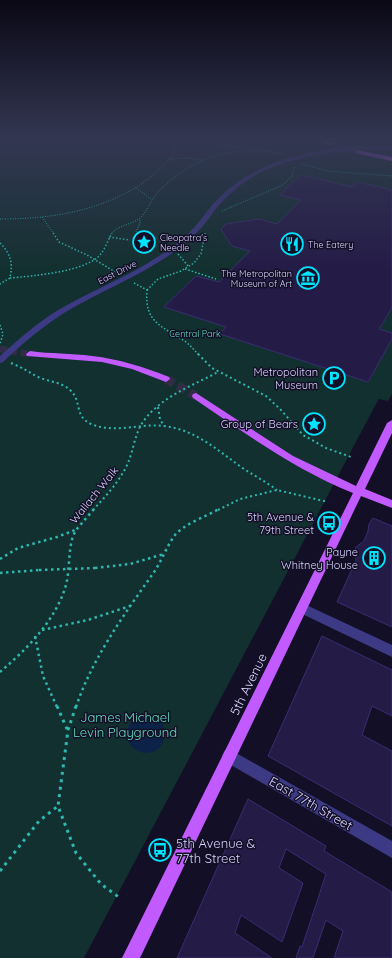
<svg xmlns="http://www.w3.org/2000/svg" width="392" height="958" font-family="Quicksand,sans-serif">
<rect width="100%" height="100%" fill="#130f26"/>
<path fill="#12302f" d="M 0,139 L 392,139 L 392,394 L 388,401 L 379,399 L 377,402 L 84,958 L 0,958 Z"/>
<circle fill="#0c2248" cx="146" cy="734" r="19"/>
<g fill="#241b47" stroke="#3b2d73">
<path d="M 300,175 L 353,187 L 357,182 L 392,190 L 392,308 L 379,329 L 392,333 L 392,339 L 368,382 L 220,334 L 226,327 L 164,307 L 196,276 L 219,282 L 250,251 L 232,246 L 221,229 L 226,224 L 259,219 L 277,224 L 301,200 L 280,195 Z"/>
<path d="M 373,518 L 392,526 L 392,627 L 337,602 L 356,560 L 355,548 L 364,541 L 368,531 L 369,524 Z"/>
<path d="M 322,636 L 392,670 L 392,716 L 372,706 L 362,735 L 392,751 L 392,826 L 268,756 Z"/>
<path d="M 248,799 L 326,846 L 324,851 L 392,892 L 392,958 L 334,958 L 343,931 L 326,920 L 313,958 L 296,958 L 300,946 L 302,947 L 326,874 L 286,849 L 279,868 L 303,883 L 282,942 L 241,915 L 235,933 L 272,958 L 177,958 Z"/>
</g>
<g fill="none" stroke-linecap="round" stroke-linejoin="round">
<path stroke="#312d47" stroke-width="5.5" stroke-dasharray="5.5 3" stroke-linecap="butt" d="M 331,144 L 357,152"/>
<path stroke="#312d47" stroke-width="7" stroke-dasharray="7 3.5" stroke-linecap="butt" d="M 0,349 L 30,354"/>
<path stroke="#312d47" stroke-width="9" stroke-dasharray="9 4.5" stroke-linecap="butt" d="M 166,379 L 196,396"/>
<g stroke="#2fb8b0" stroke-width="1" stroke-dasharray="1 1.5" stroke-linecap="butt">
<path d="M 190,139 L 216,144 L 252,148"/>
<path d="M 169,159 L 186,158 L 203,160"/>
<path d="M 302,164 L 328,171 L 392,176"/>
<path d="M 136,188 L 151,199"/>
<path d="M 222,211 L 283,185 L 292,176 L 295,166"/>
<path d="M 42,217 L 54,234"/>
<path d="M 0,219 C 54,219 109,210 152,176 C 164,166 176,155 177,139"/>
<path d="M 111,234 C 119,224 134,225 142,216 C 149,208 152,198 160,190 C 193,157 237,143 283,154"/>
<path d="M 138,234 L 136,232 L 140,223 L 140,218"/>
<path d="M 205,234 L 205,232"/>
</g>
<g stroke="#2fb8b0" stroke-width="1.5" stroke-dasharray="1.5 2" stroke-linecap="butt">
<path d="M 53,233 L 59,242 L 87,255 L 117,273"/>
<path d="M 137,233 L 138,235"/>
<path d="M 109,237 L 130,240"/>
<path d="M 0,243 C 11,254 13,263 10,278 L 0,284"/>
<path d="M 178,254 L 189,267"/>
<path d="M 185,269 L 216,279"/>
<path d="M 10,278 C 32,276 85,272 100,255 C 105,249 108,240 112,233"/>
<path d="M 134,283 L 147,290 C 144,324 163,326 186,342 C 191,346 195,351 199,355"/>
<path d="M 147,290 L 158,279 L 181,271 L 194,263 L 201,254 L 205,233"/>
<path d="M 0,325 L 3,334 L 0,344"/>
</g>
<g stroke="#2fb8b0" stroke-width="2" stroke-dasharray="2 3" stroke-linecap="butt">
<path d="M 198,354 L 212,368 L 266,396 L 280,409 L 303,435 L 326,448 L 351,457"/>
<path d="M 11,363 C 21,367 29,372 38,377 C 49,382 63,382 71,391 C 82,402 74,416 91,424 C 115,434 139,423 164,426 C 197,430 218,451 244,469 C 255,476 266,482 277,490"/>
<path d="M 158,407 L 160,419 L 164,426"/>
<path d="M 93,510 C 106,496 120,481 128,463 C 134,449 135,430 146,418 C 163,396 194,385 218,372"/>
<path d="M 218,510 L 240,499 L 277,490 L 328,502"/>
</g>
<g stroke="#2fb8b0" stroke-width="2.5" stroke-dasharray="2.5 3.5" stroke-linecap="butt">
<path d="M 0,559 L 18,548 L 57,537 L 75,530"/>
<path d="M 95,568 L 130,564 L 164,554"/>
<path d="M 0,573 L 39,570"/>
<path d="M 42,630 L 88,620 L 130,606"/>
<path d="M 35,636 L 43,676 L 57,707"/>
<path d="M 0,672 C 27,649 56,620 66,585 C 70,569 68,552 73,536 L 76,530 L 94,509"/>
<path d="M 76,707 C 92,659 123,616 152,575 C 161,563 166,547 175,535 C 184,524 207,516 219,509"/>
</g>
<g stroke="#2fb8b0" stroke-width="3" stroke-dasharray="3 4.5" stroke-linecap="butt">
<path d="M 57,706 L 67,729"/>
<path d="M 76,706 L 68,730 L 58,806 L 76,853 L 101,884 L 120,898"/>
<path d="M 0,871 L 39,821 L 58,806"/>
</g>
<g fill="#3d3a85" fill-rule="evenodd">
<path d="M 352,146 L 392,146 L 392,150 L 350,149 L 349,148 Z"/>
<path d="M 335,148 L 337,149 L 337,151 C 290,161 256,165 221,203 C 214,210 209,219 202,227 C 191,239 179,249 165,258 C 133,279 97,293 64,313 C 42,327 22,344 3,362 L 0,363 L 0,356 C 19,339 38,322 60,309 C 92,290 128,277 159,256 C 174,247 187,236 198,223 C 205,215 210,206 218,199 C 250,166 291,155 335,148 Z"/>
<path d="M 302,603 L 392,645 L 392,657 L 298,612 L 296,608 L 298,604 Z"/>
<path d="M 229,749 L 392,841 L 392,858 L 224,761 L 222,756 L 224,751 Z"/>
</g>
<g fill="#c25bff" fill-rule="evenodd">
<path d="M 314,139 L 321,139 L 334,144 L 329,145 Z"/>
<path d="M 357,150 L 392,157 L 392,161 L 355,153 L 354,152 Z"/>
<path d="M 30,351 C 51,354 71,353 92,356 C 119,359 144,367 169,377 L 170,379 L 166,382 L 132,369 L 102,362 L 27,356 L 26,354 Z"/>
<path d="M 196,393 L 293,456 L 356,486 L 387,423 L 392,420 L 392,433 L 365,489 L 392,500 L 392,508 L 361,496 L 140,958 L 122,958 L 353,493 C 294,469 245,433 193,398 L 192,396 L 193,394 Z"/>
</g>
<path stroke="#2fb8b0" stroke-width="2.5" stroke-dasharray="2.5 3.5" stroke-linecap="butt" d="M 39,570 L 95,568"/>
<path stroke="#3d3a85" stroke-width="5.5" d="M 335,150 L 352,148"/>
</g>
<linearGradient id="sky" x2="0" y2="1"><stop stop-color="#0a0815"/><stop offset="0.51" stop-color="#333752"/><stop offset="1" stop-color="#333752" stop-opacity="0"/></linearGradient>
<rect width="392" height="273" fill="url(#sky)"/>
<defs>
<g id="sight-ring" transform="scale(1.15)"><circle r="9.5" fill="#130f26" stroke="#00e5ff" stroke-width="1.5"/><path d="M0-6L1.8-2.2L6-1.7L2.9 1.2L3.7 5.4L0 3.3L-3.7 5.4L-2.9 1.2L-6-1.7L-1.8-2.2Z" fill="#00e5ff"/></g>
<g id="restaurant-ring" transform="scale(1.15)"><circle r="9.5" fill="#130f26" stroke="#00e5ff" stroke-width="1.5"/><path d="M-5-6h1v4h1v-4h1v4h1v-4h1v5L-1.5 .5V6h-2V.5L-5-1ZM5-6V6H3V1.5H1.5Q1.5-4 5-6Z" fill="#00e5ff"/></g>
<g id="museum-ring" transform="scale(1.15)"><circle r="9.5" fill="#130f26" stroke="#00e5ff" stroke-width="1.5"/><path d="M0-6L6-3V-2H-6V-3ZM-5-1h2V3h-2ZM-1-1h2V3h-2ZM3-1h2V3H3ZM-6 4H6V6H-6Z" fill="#00e5ff"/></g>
<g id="parking-ring" transform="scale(1.15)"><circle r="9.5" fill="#130f26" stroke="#00e5ff" stroke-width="1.5"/><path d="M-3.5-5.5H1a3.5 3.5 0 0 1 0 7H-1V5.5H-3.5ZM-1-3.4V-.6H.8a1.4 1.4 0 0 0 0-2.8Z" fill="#00e5ff"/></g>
<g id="bus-ring" transform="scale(1.15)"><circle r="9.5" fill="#130f26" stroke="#00e5ff" stroke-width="1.5"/><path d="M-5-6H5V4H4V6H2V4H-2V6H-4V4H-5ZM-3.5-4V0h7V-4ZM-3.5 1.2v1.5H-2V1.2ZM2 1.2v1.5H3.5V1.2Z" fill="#00e5ff"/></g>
<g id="building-ring" transform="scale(1.15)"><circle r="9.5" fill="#130f26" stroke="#00e5ff" stroke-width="1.5"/><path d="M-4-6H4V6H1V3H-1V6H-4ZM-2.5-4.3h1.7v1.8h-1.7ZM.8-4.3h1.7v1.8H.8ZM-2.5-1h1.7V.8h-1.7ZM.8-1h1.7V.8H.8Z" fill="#00e5ff"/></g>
</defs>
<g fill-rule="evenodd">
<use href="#sight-ring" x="144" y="242"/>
<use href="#restaurant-ring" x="292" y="244"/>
<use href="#museum-ring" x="308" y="278"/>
<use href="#parking-ring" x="334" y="378"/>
<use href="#sight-ring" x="314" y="424"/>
<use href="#bus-ring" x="329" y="523"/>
<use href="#building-ring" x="374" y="558"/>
<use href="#bus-ring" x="160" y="850"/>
</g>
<g text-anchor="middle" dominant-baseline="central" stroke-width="3" stroke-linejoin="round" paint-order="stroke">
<g font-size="9" fill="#d9d4ff" stroke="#130f26" text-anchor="start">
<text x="160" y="237">Cleopatra's<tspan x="160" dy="10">Needle</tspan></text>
<text x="308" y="244">The Eatery</text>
<text x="292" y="273" text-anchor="end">The Metropolitan<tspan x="292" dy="10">Museum of Art</tspan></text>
</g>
<g font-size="9" fill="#d9d4ff" stroke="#130f26">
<text transform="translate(117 272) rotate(-27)">East Drive</text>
</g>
<g font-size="9" fill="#5fe0c0" stroke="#130f26">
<text x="195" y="333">Central Park</text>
</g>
<g font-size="11" fill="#d9d4ff" stroke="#130f26" text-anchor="end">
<text x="318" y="372">Metropolitan<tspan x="318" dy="13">Museum</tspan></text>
<text x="298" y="424">Group of Bears</text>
<text x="314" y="517">5th Avenue &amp;<tspan x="314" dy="13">79th Street</tspan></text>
<text x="358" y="552">Payne<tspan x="358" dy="13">Whitney House</tspan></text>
</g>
<g font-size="11" fill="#d9d4ff" stroke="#130f26">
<text transform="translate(94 495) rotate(-51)">Wallach Walk</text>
</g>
<g font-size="13" fill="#d9d4ff" stroke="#130f26">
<text transform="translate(248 684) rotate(-64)">5th Avenue</text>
<text transform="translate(311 803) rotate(30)">East 77th Street</text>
</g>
<g font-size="13" fill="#5fe0c0" stroke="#130f26">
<text x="125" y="717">James Michael<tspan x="125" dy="15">Levin Playground</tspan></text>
</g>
<g font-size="13" fill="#d9d4ff" stroke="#130f26" text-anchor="start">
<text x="176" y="843">5th Avenue &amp;<tspan x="176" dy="15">77th Street</tspan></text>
</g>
</g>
</svg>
